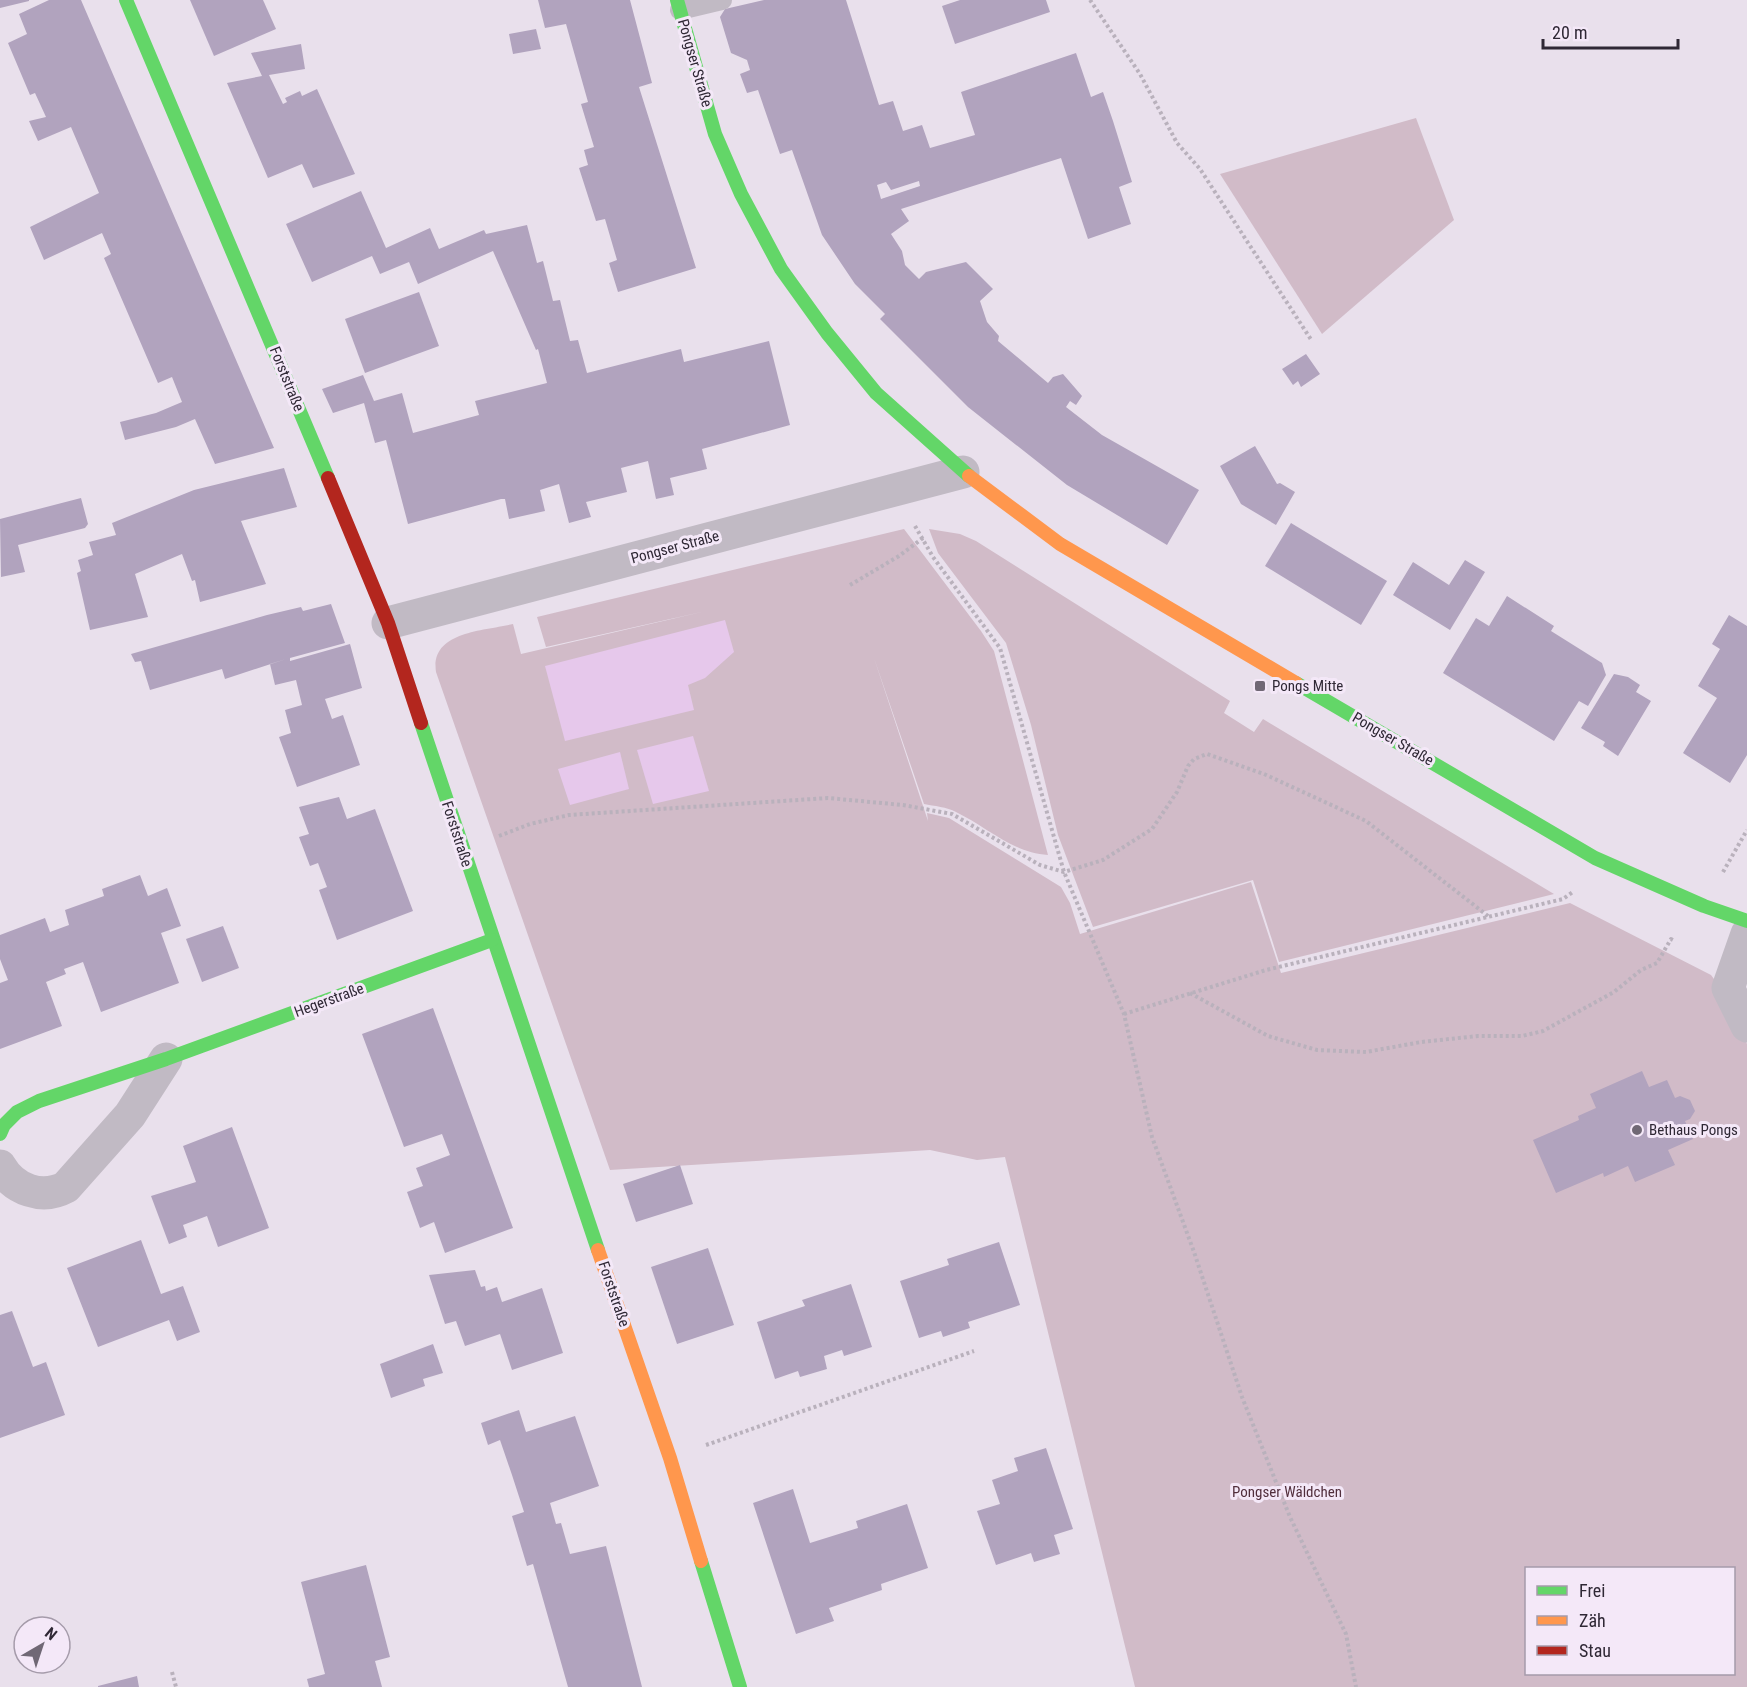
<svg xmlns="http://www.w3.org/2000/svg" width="1747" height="1687" font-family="'Roboto Condensed',sans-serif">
<rect width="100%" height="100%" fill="#e9e0ec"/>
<g fill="#d1bbc8" fill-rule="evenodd">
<path d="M 1416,118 L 1454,220 L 1322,334 L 1220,174 Z"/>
<path d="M 904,529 L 981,631 L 994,651 L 1048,855 C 1013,853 987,827 956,812 C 947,807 934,806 924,804 L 874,658 L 928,821 L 927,813 L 949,818 L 1061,887 L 1070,903 L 1080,934 L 1251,882 L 1281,973 L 1570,903 L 1711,975 L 1725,994 L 1747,1044 L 1747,1687 L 1135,1687 L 1005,1157 L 977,1160 L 930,1150 L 610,1170 L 436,672 C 430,631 484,631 513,624 L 521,654 L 706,611 L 546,647 L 537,617 ZM 1526,1568 L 1734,1568 L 1734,1674 L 1526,1674 Z"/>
<path d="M 929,529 L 960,534 L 976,541 L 1230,701 L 1224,713 L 1254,732 L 1263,719 L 1554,894 L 1279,962 L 1253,880 L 1093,927 L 1058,835 L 1031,725 L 1006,643 L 938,553 Z"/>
</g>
<g fill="#e6c8eb">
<path d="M 725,620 L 734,652 L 705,678 L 688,685 L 694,710 L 565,741 L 545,666 Z"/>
<path d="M 693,736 L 709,791 L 653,804 L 637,750 Z"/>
<path d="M 620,752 L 629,789 L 570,805 L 558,769 Z"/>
</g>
<g fill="#b1a3be" fill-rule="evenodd">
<path d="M 0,0 L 29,0 L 29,1 L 0,8 Z"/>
<path d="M 49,0 L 81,0 L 274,448 L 215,464 L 195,419 L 176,427 L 125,440 L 120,422 L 156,413 L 182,402 L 172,377 L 158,383 L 104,258 L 111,254 L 102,233 L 44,260 L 30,227 L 99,193 L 71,127 L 38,141 L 29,121 L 46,117 L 35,93 L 30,95 L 8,43 L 27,34 L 19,14 Z"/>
<path d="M 190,0 L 263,0 L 276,29 L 214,56 Z"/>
<path d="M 538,0 L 630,0 L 652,83 L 639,87 L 696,268 L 618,292 L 609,263 L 617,260 L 605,219 L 596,221 L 579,168 L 588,165 L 584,150 L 594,147 L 581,104 L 588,102 L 566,24 L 545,28 Z"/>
<path d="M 764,0 L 846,0 L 879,105 L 893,101 L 903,131 L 922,125 L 930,148 L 975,135 L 961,92 L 1076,53 L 1091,97 L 1103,92 L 1113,121 L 1132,182 L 1119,187 L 1131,224 L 1088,239 L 1061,158 L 901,209 L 909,221 L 891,234 L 902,251 L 905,265 L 919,279 L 926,272 L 966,262 L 993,289 L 980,301 L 987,322 L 999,336 L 998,341 L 1048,383 L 1053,377 L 1063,374 L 1082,396 L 1076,405 L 1070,401 L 1066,407 L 1102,435 L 1199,490 L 1167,545 L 1067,485 L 968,407 L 880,319 L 885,314 L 855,284 L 822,235 L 792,150 L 780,154 L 758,90 L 747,93 L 740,74 L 750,70 L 747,60 L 731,53 L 720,17 L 725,9 ZM 919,181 L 920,186 L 881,199 L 877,185 L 886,182 L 891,190 Z"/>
<path d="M 960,0 L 1046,0 L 1050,12 L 955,44 L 942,6 Z"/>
<path d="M 536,29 L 541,49 L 513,54 L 509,34 Z"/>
<path d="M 301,44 L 305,69 L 269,75 L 283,104 L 287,102 L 285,98 L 300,91 L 302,96 L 317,89 L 355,174 L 313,188 L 302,164 L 268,178 L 227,83 L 262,76 L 251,53 Z"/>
<path d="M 361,191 L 386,248 L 430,228 L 439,249 L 484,230 L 486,234 L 527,225 L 537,263 L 543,261 L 553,301 L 560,300 L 570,341 L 578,340 L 587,373 L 681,349 L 684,362 L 769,341 L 790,425 L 702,449 L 707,469 L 670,478 L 674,495 L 656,499 L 648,461 L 621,468 L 627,492 L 586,502 L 591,517 L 569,523 L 559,484 L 540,490 L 545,511 L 509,519 L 505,499 L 501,499 L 408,524 L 386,440 L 375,443 L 364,403 L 333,413 L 322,389 L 363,375 L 374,401 L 402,393 L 413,433 L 479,415 L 475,401 L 547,383 L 538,349 L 536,350 L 493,251 L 418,284 L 409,262 L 380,274 L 372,256 L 312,282 L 286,224 Z"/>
<path d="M 419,292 L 439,346 L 365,373 L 345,319 Z"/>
<path d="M 1306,354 L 1320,374 L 1301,387 L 1298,381 L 1293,385 L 1282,369 Z"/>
<path d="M 1255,446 L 1277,484 L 1280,483 L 1295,492 L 1276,525 L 1241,504 L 1220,466 Z"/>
<path d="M 284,468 L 297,507 L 241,521 L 266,584 L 200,602 L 195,580 L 192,581 L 182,554 L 135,574 L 148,617 L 90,630 L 77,573 L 81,571 L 78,560 L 93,555 L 89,542 L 116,535 L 112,523 L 194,490 Z"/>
<path d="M 81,498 L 88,524 L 85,528 L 18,545 L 25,572 L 1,577 L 0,519 Z"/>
<path d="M 1291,523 L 1387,581 L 1361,625 L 1265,566 Z"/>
<path d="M 1465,560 L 1485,572 L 1450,630 L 1393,595 L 1413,562 L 1449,585 Z"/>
<path d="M 1507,596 L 1554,626 L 1551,631 L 1602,663 L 1606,675 L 1588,706 L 1579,701 L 1554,741 L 1443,673 L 1476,618 L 1489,626 Z"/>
<path d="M 331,604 L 345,643 L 290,658 L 290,661 L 350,644 L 362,688 L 325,699 L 332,719 L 343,715 L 360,765 L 297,787 L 279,737 L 291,733 L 285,710 L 302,705 L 296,680 L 275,685 L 270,664 L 286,659 L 225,679 L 222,669 L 150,690 L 141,661 L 135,662 L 131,654 L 267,615 L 301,607 L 303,611 Z"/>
<path d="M 1729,615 L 1747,626 L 1747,755 L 1730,783 L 1683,753 L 1717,698 L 1698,686 L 1720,649 L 1712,644 Z"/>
<path d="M 1614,674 L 1628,677 L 1640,685 L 1636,692 L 1651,701 L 1618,756 L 1603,746 L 1605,742 L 1581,728 Z"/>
<path d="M 339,797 L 347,819 L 375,809 L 413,911 L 337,940 L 319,890 L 327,887 L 318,863 L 310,866 L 299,837 L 309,834 L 299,807 Z"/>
<path d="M 140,875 L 148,896 L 167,888 L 181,926 L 161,933 L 179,983 L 101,1012 L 83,962 L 64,969 L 66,974 L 46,982 L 62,1026 L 0,1049 L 0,983 L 8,980 L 0,959 L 0,935 L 45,918 L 50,932 L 69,925 L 65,910 L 104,896 L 102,889 Z"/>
<path d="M 223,926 L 239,968 L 202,982 L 186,939 Z"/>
<path d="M 433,1008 L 513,1228 L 445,1253 L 434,1222 L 420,1228 L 407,1192 L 423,1186 L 416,1168 L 450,1155 L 442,1134 L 404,1147 L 362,1034 Z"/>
<path d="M 1642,1071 L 1649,1087 L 1667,1080 L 1675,1098 L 1680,1096 L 1690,1100 L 1695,1111 L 1690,1119 L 1685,1121 L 1693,1139 L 1668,1150 L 1675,1165 L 1635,1182 L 1628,1166 L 1604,1177 L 1603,1173 L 1556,1193 L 1533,1140 L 1579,1120 L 1578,1116 L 1596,1108 L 1590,1094 Z"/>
<path d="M 232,1127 L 269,1228 L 218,1247 L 207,1216 L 183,1225 L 187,1237 L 169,1244 L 151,1196 L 196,1182 L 183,1146 Z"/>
<path d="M 680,1165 L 693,1204 L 636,1222 L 623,1184 Z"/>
<path d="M 141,1240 L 161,1294 L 183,1286 L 200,1332 L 177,1341 L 169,1320 L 98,1347 L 67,1268 Z"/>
<path d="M 999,1242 L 1020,1305 L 968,1322 L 970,1328 L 943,1337 L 941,1331 L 919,1338 L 900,1281 L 949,1265 L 947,1259 Z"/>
<path d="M 708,1248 L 734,1325 L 677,1344 L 651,1267 Z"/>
<path d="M 475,1270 L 481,1287 L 485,1286 L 486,1291 L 497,1287 L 502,1302 L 542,1288 L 563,1353 L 512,1370 L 500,1334 L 465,1346 L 456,1321 L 445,1324 L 429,1275 Z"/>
<path d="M 851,1284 L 872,1347 L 844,1356 L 842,1350 L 824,1356 L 827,1369 L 800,1377 L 798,1371 L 775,1379 L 757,1322 L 805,1306 L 802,1300 Z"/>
<path d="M 12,1311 L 33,1367 L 46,1362 L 65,1415 L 0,1438 L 0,1315 Z"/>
<path d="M 433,1344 L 443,1373 L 423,1379 L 425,1386 L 391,1398 L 380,1364 Z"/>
<path d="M 519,1410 L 526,1432 L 575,1416 L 599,1486 L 550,1503 L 556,1524 L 561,1523 L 570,1554 L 606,1546 L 642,1687 L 568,1687 L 533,1564 L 527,1566 L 512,1516 L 524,1512 L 512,1475 L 500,1440 L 488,1445 L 481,1423 Z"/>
<path d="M 1046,1448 L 1073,1529 L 1054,1535 L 1060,1554 L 1034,1562 L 1031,1553 L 996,1565 L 977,1511 L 1000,1504 L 992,1480 L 1018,1471 L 1014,1458 Z"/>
<path d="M 793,1489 L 810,1543 L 858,1528 L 856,1521 L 907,1504 L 928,1568 L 881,1584 L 882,1590 L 829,1608 L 834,1621 L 796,1634 L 753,1503 Z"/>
<path d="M 366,1565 L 390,1657 L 375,1661 L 382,1687 L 309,1687 L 307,1679 L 325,1674 L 301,1582 Z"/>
<path d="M 137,1676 L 139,1687 L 98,1687 L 98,1686 Z"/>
</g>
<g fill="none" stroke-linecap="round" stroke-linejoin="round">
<g stroke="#b9b1bc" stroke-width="4" stroke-dasharray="3 3" stroke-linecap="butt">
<path d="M 1090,0 L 1140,74 L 1177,143 L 1200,169 L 1312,341"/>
<path d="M 915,526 L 933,557 L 1000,648 L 1064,872 L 1124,1014 L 1152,1137 L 1194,1252 L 1242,1397 L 1290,1517 L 1346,1634 L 1356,1687"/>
<path d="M 850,585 L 899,556 L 923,538"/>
<path d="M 499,836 L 530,824 L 569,815 L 828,798 L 903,805 L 952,814 L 1040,865 L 1064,872 L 1103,860 L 1152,829 L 1177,792 L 1188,766 L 1194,759 L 1207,754 L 1264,774 L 1366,821 L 1488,916"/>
<path d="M 1723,872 L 1747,830"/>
<path d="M 1190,993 L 1268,1036 L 1317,1050 L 1366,1052 L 1421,1042 L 1478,1036 L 1522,1036 L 1543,1031 L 1614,992 L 1641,970 L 1657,963 L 1671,939 L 1675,941"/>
<path d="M 1124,1014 L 1266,970 L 1563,899 L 1574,891"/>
<path d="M 706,1445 L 974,1351"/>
<path d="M 172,1672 L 176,1687"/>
</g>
<path stroke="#c1bac4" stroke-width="20" d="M 680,10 L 722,0"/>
<g stroke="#c1bac4" stroke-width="33">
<path d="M 388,623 L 963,472"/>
<path d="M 1747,934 L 1728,988 L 1747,1026"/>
<path d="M 0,1166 C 14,1190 42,1200 66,1187 L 130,1115 L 166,1059"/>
</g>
<g stroke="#63d668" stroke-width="14">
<path d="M 126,0 L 328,478"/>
<path d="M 677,0 L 715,134 L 741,194 L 781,269 L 827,333 L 876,393 L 969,476"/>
<path d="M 1296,683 L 1595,858 L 1704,906 L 1747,921"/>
<path d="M 421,723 L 598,1250"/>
<path d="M 0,1134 L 4,1125 L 17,1112 L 39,1101 L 166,1059 L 492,940"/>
<path d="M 701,1561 L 740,1687"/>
</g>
<g stroke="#ff974d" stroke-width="14">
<path d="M 969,476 L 1060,544 L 1296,683"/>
<path d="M 598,1250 L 670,1458 L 701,1561"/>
</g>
<path stroke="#b3261e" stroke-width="14" d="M 328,478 L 388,623 L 421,723"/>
</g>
<g fill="#706875" stroke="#f4e8f8" stroke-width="2">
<rect x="1254" y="680" width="12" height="12" rx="3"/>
<circle cx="1637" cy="1130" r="6"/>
</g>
<g text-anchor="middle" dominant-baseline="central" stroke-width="6" stroke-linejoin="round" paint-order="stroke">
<g font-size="15" fill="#2f2835" stroke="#f4e8f8">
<text transform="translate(695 63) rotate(74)">Pongser Straße</text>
<text transform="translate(287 379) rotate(68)">Forststraße</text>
<text transform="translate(675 547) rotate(-15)">Pongser Straße</text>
<text transform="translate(1393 739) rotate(30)">Pongser Straße</text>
<text transform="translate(457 834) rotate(72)">Forststraße</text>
<text transform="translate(329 1000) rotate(-20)">Hegerstraße</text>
<text transform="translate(614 1294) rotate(71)">Forststraße</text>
</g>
<g font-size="15" fill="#2f2835" stroke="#f4e8f8" text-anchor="start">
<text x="1272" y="686">Pongs Mitte</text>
<text x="1649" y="1130">Bethaus Pongs</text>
</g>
<g font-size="15" fill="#512e3c" stroke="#f4e8f8">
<text x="1287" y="1492">Pongser Wäldchen</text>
</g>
</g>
<rect x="1525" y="1567" width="210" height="108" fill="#f4e8f8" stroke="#a59baa" stroke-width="1.5"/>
<rect x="1537" y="1586" width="30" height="9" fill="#63d668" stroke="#a59baa" stroke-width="1.5"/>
<text x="1579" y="1597" font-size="18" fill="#2f2835">Frei</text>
<rect x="1537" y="1616" width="30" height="9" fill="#ff974d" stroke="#a59baa" stroke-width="1.5"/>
<text x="1579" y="1627" font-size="18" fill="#2f2835">Zäh</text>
<rect x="1537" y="1646" width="30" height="9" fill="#b3261e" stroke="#a59baa" stroke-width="1.5"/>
<text x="1579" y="1657" font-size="18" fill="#2f2835">Stau</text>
<g transform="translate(42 1645) rotate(39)"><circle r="28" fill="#f4e8f8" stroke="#a59baa" stroke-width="1.5"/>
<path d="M0-4.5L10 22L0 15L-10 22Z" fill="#706875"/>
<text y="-9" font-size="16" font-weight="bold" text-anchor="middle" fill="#2f2835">N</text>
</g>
<path d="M1543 39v9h135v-9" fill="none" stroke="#2f2835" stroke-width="3"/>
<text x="1552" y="39" font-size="18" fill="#2f2835" stroke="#f4e8f8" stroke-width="4.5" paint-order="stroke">20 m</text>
</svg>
